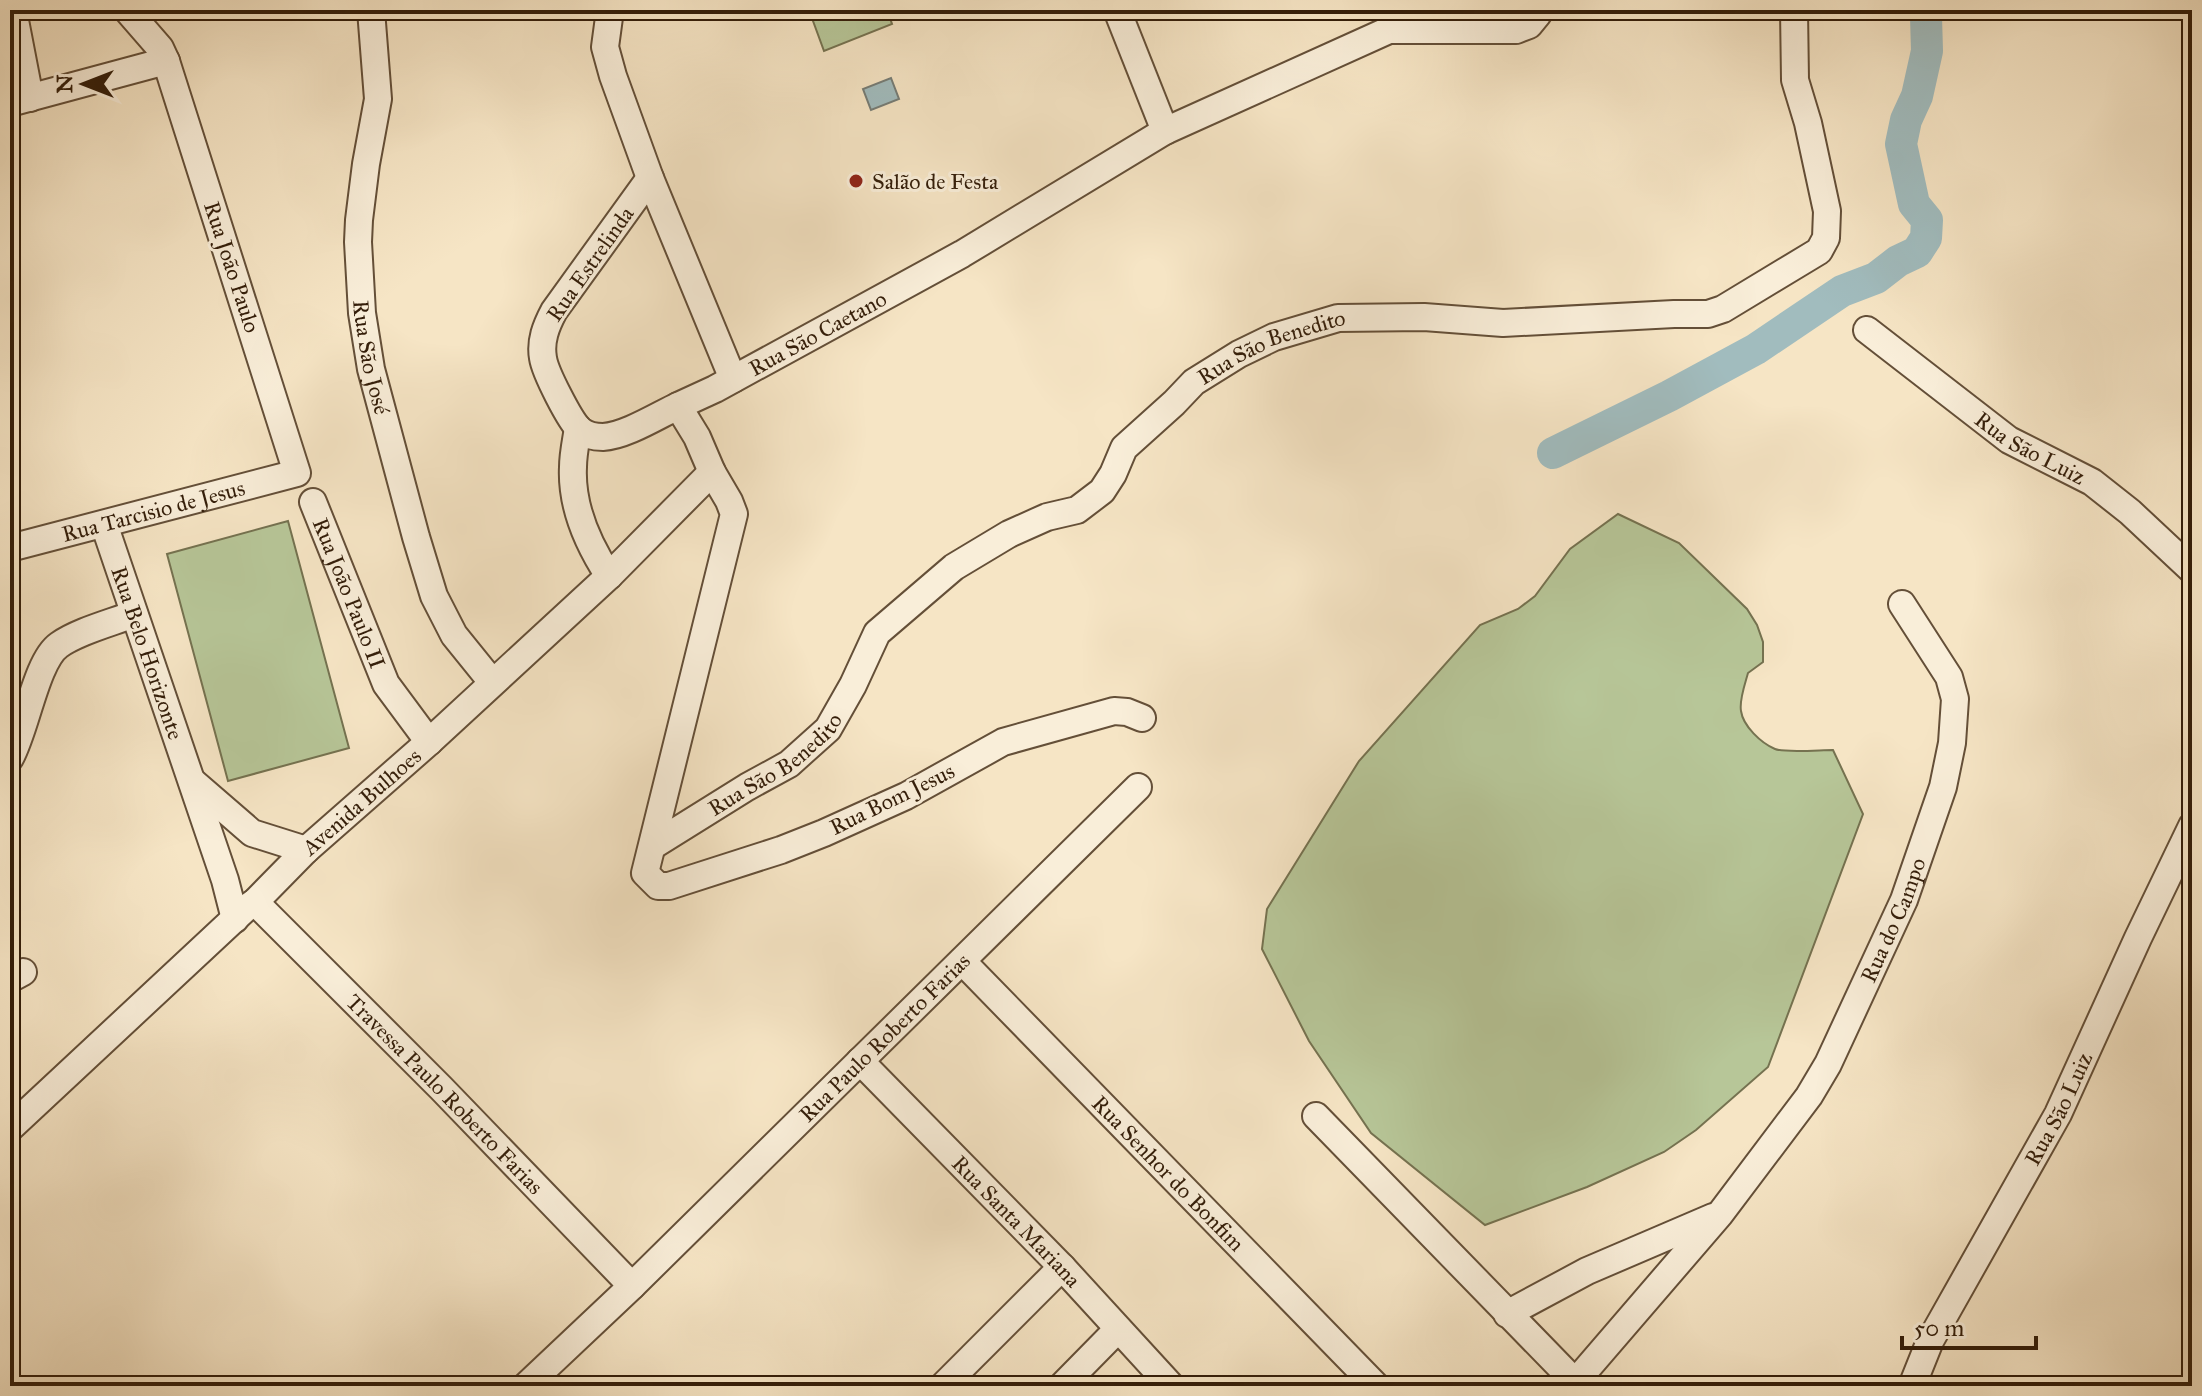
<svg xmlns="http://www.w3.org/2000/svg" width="2202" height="1396" font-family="'IM FELL Great Primer',serif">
<rect width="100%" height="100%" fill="#f6e5c5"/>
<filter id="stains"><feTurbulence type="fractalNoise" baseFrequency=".0025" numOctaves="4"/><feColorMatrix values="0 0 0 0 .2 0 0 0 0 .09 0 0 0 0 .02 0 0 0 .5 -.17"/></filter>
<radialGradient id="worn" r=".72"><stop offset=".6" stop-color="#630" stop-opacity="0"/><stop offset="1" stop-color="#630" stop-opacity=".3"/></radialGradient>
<g fill="#b7c698" stroke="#757250" stroke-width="2">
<path d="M 809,10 L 887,10 L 892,24 L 824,51 Z"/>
<path d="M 1618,514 L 1679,543 L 1747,609 L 1757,625 L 1763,642 L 1763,662 L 1748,673 C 1745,684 1739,700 1741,711 C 1743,726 1761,743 1775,749 C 1784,753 1820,750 1833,750 L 1863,814 L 1768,1067 L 1696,1130 L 1664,1152 L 1587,1187 L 1485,1225 L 1371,1133 L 1309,1041 L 1262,949 L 1267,909 L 1359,761 L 1480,625 L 1518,609 L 1535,596 L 1570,549 Z"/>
<path d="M 288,521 L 349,748 L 228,781 L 167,554 Z"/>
</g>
<path fill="#a1bcbe" stroke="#757c76" stroke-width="2" d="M 891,78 L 899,99 L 871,110 L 863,89 Z"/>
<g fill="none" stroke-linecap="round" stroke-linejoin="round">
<path stroke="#a1bcbe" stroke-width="32" d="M 1553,453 L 1669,396 L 1756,349 L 1842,291 L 1876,278 L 1898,261 L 1917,252 L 1926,238 L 1927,220 L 1914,204 L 1901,144 L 1906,120 L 1917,96 L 1927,51 L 1926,16 L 1923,10"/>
<g stroke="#644f38" stroke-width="30">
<g id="minor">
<path d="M 13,10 L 30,98"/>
<path id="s1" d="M 371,10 L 378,99 L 366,164 L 359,220 L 358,242 L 362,313 L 371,369 L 416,537 L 434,596 L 454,635 L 492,682"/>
<path d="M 610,10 L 605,47 L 613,76 L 650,178 L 733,379"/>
<path d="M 1117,10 L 1165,131"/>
<path d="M 10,103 L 166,61"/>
<path d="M 650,178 L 554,311 C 546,326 540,341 543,358 C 545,372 570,421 580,430 C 586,435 595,437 603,437 C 625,436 657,416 678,406"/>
<path id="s2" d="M 1867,330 L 2009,440 L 2092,482 L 2130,512 L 2192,570"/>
<path d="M 578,428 C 576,441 573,454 573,467 C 571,506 588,544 609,576"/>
<path id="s3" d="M 313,502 L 386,684 L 429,742"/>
<path id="s4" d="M 104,524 L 225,880 L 235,919"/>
<path id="s5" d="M 10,548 L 297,473 L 166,61 L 160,48 L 127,10"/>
<path id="s6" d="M 1142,718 L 1127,712 L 1114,711 L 1003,742 L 906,796 L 824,833 L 781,850 L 669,886 L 658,886 L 645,873 L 734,514 L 729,501 L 712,472 L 697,437 L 678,406 L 715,389 L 962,254 L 1165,131 L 1389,30 L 1516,30 L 1529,25 L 1538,14 L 1538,10"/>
<path d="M 10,758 C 26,730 36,661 59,645 C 79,631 111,623 134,614"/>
<path d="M 192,781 L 252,833 L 306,850"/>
<path id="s7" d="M 654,845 L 747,787 L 789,764 L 828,729 L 853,685 L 877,633 L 954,567 L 1009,534 L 1047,517 L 1077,510 L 1102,491 L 1113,474 L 1124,448 L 1174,403 L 1194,382 L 1239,354 L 1274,337 L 1338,318 L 1424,317 L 1503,323 L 1674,314 L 1708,314 L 1723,309 L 1819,251 L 1826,238 L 1827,211 L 1808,123 L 1795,80 L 1794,10"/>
<path id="s8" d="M 255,902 L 441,1088 L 632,1286"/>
<path id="s9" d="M 962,961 L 1376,1386"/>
<path d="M 10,979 L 23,972"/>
<path id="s10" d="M 860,1061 L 1062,1267 L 1171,1386"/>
<path d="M 1316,1116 L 1575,1382"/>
<path id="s11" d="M 10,1128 L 246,908 L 255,902 L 306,850 L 429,742 L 609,576 L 712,472"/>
<path d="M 1507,1314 L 1587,1271 L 1713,1217"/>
<path id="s12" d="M 526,1386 L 632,1286 L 1138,787"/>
<path d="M 943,1386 L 1062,1267"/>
<path d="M 1062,1386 L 1118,1329"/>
<path id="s13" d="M 1572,1386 L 1720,1214 L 1809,1096 L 1828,1064 L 1904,900 L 1943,787 L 1952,743 L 1955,699 L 1949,677 L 1902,604"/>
<path id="s14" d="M 1912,1386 L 1930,1341 L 2058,1114 L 2138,938 L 2192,826"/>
</g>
</g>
<use href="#minor" stroke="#f9eed9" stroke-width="26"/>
</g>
<circle fill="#8f2418" stroke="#f9eed9" stroke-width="3" cx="856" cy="181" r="8"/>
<g text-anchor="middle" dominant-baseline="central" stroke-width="6" stroke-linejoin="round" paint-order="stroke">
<g font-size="22" fill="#331d09" stroke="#f9eed9" text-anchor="start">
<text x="872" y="181">Salão de Festa</text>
</g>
<g font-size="22" fill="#331d09" stroke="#f9eed9">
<text transform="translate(590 264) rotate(-55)">Rua Estrelinda</text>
<text transform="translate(232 267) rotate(72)">Rua João Paulo</text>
<text stroke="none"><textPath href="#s6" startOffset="1188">Rua São Caetano</textPath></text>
<text stroke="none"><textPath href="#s7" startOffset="818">Rua São Benedito</textPath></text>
<text stroke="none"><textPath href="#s1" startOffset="350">Rua São José</textPath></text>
<text stroke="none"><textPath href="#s2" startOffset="202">Rua São Luiz</textPath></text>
<text stroke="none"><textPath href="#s5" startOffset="148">Rua Tarcisio de Jesus</textPath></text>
<text stroke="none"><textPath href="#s3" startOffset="98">Rua João Paulo II</textPath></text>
<text stroke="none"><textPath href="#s4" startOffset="136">Rua Belo Horizonte</textPath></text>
<text stroke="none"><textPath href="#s7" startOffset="146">Rua São Benedito</textPath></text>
<text transform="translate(892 799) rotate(-26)">Rua Bom Jesus</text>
<text stroke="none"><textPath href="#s11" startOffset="480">Avenida Bulhoes</textPath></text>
<text stroke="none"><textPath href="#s13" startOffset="570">Rua do Campo</textPath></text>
<text stroke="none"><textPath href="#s12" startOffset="500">Rua Paulo Roberto Farias</textPath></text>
<text stroke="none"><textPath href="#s8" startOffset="270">Travessa Paulo Roberto Farias</textPath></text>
<text stroke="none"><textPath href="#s14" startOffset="314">Rua São Luiz</textPath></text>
<text stroke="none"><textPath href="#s9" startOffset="296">Rua Senhor do Bonfim</textPath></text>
<text stroke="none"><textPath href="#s10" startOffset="224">Rua Santa Mariana</textPath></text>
</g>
</g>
<rect width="2202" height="1396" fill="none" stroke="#f6e5c5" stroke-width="40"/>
<rect x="12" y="12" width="2178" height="1372" fill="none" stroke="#331d09" stroke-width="4"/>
<rect x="20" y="20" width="2162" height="1356" fill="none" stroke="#331d09" stroke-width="2"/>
<g transform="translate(84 84) rotate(270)" stroke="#f9eed9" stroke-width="6" paint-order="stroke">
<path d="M0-6L14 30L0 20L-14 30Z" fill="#331d09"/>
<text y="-12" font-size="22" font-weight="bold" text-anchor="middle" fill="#331d09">N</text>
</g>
<path d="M1902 1336v12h134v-12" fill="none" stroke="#331d09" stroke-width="4"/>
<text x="1914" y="1336" font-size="24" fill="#331d09" stroke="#f9eed9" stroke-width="6" paint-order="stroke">50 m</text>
<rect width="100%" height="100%" filter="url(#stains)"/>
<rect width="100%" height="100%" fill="url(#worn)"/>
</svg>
